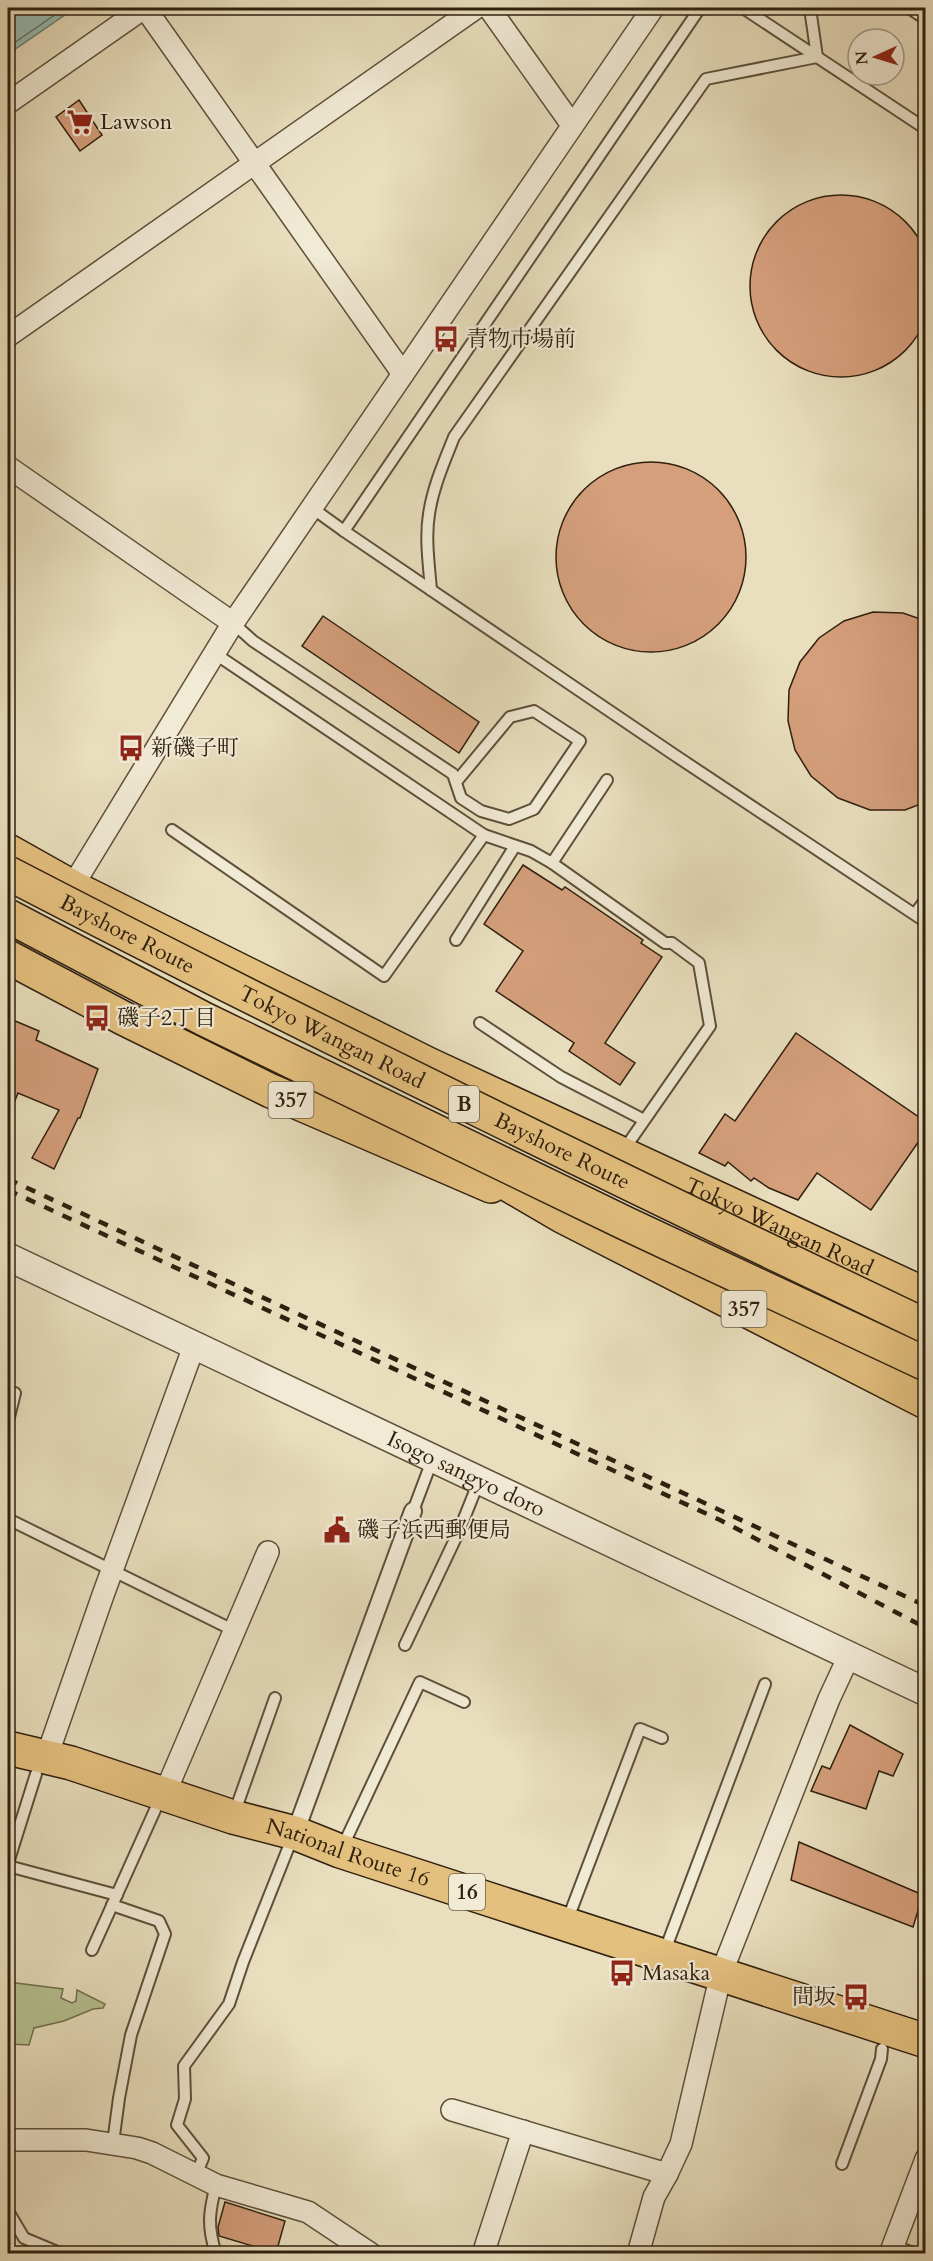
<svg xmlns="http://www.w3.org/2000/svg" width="933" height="2261" font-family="Cardo,'Noto Serif JP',serif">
<rect width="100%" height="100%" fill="#e9dfbe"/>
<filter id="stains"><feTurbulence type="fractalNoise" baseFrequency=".00333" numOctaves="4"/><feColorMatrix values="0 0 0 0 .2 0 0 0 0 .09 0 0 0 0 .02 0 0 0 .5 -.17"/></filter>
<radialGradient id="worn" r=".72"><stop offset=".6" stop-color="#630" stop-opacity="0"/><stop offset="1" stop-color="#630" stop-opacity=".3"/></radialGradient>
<path fill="#b6c292" stroke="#727150" stroke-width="1.5" d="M 8,1982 L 63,1989 L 61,1998 L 72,2003 L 76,2001 L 77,1990 L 105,2004 L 103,2008 L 93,2009 L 64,2021 L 34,2028 L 29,2045 L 8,2044 Z"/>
<path fill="#97bcb4" stroke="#6d7e72" stroke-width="1.5" d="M 8,8 L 75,8 L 8,54 Z"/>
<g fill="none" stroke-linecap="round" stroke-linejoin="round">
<path stroke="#636e62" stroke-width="1.5" d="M 8,47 L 65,8"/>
</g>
<g fill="#d59f7c" stroke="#2f200f" stroke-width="1.5">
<path d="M 79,100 L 102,135 L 80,151 L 56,117 Z"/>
<circle cx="841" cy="286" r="91"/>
<circle cx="651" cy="557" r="95"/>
<path d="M 873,612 L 903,613 L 926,621 L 926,802 L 905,810 L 870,810 L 838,798 L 811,776 L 795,750 L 788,721 L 789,690 L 800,662 L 819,638 L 844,621 Z"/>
<path d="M 323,616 L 479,722 L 459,753 L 302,646 Z"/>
<path d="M 523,865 L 562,890 L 565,887 L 643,940 L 641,943 L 662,957 L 605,1043 L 635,1063 L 620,1085 L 569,1051 L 574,1043 L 496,991 L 523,951 L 484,924 Z"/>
<path d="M 8,1018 L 39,1031 L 36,1040 L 98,1069 L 80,1118 L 78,1118 L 54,1169 L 32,1158 L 59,1110 L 18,1093 L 8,1118 Z"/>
<path d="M 796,1033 L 926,1122 L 926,1131 L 871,1210 L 817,1173 L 798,1200 L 769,1188 L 754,1178 L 751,1181 L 728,1162 L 725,1166 L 699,1153 L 725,1114 L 735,1121 Z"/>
<path d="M 850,1725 L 903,1754 L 893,1776 L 879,1771 L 866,1809 L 811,1791 L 822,1766 L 830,1769 Z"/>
<path d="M 799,1842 L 923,1895 L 913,1927 L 791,1880 Z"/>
<path d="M 225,2202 L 285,2221 L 276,2253 L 219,2236 L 218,2227 Z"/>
</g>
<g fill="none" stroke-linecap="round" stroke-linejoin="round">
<g stroke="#5e503b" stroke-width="14">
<g id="service">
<path d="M 700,8 L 344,531 L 676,756 L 926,922"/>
<path d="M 743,8 L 926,129"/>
<path d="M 909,8 L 926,19"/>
<path d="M 312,508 L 344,531"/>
<path d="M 431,590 C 429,565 425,538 429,514 C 433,487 444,462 454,437 L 706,79 L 817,57 L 810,8"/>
<path d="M 233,623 L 253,641 L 453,774 L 461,798 L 481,811 L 509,819 L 534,809 L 580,741 L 534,711 L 510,717 L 456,782"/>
<path d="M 172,830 L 384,976 L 484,835 L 214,653"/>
<path d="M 484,835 L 531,851 L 552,863 L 665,943 L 672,943 L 699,963 L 710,1026 L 623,1151"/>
<path d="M 552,863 L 607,780"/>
<path d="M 915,914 L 926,899"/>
<path d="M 456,940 L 515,846"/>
<path d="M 480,1023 L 561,1077 L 644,1120"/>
<path d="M 8,1421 L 15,1393"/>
<path d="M 413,1511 L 433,1458"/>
<path d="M 8,1519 L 233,1630"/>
<path d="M 405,1645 L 459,1531 L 479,1481"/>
<path d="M 234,1814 L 275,1698"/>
<path d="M 342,1848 L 420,1682 L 464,1702"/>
<path d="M 8,1863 L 36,1774"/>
<path d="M 8,1866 L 117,1895"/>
<path d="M 112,1905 L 159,1921 L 165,1934 L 131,2035 L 119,2098 L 113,2143"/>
<path d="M 565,1921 L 572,1908 L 640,1729 L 662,1738"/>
<path d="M 92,1950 L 155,1810"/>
<path d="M 664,1953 L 765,1684"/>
<path d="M 842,2164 L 881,2059 L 882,2049"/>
<path d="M 196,2175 L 203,2158 L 177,2125 L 185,2099 L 184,2066 L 229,2004 L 243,1962 L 293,1836"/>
<path d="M 8,2211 L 24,2238 L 62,2254"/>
<path d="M 893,2245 L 915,2254"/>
<path d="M 216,2254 C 207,2226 209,2212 216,2185"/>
</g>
</g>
<g stroke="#5e503b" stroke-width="20">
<path id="pedestrian" d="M 295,1833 L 413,1511"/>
</g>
<g stroke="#5e503b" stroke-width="24">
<g id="minor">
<path d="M 145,8 L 403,374"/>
<path d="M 489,8 L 572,125"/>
<path d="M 8,103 L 144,8"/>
<path d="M 8,336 L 476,8"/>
<path d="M 8,467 L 233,623"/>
<path d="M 72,887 L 233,623 L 653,8"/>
<path d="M 47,1756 L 103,1595 L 194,1346"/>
<path d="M 163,1792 L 171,1779 L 268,1552"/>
<path d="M 452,2110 L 667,2174"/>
<path d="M 8,2140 L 86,2140 L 137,2148 L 152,2153 L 216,2185 L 308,2212 L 371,2254"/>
<path d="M 485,2248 L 523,2131"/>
<path d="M 638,2254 L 654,2197 L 667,2174 L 681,2144 L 721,1974 L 829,1699 L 849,1656"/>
<path d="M 890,2254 L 926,2159"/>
</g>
</g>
<g stroke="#5e503b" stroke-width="30">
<g id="tertiary">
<path id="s1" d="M 8,1257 L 926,1692"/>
</g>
</g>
<g stroke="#2f200f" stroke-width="36">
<g id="trunk">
<path id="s2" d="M 8,851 L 72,887 L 430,1065 L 926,1295"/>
<path d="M 8,957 L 123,1018 L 271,1091 L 491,1186"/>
<path d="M 473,1164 L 562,1216 L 926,1402"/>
<path id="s3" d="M 8,1748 L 71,1763 L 233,1817 L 295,1833 L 340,1851 L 926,2041"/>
</g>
</g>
<use href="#service" stroke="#f1ead5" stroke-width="10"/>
<use href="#pedestrian" stroke="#f1ead5" stroke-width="16"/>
<use href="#minor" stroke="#f1ead5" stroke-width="21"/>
<use href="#tertiary" stroke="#f1ead5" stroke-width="27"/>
<use href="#trunk" stroke="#e4c07f" stroke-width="33"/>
<g stroke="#2f200f" stroke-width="4.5" stroke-dasharray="10 10" stroke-linecap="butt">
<path d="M 8,1179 L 926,1606"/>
<path d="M 8,1190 L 720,1520 L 926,1628"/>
</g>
<g stroke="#2f200f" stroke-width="36" stroke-linecap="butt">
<g id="motorway-bridge">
<path id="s4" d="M 8,873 C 311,1030 617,1179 926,1326"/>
<path d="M 8,916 L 204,1019 L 627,1224 L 926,1364"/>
</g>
</g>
<use href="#motorway-bridge" stroke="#e4c07f" stroke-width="33"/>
</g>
<defs>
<g id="supermarket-bare" transform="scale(2.07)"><path d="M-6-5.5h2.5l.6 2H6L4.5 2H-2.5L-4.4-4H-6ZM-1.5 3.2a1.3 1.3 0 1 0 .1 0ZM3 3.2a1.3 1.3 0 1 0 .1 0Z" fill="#8f2418" stroke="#f1ead5" stroke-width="2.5" paint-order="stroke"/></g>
<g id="bus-bare" transform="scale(2.07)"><path d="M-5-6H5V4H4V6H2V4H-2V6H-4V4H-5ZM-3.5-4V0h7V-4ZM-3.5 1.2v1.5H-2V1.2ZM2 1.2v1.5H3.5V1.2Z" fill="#8f2418" stroke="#f1ead5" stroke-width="2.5" paint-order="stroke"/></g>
<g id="civic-bare" transform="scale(2.07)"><path d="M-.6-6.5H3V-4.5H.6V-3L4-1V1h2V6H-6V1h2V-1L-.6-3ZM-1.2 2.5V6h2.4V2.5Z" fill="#8f2418" stroke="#f1ead5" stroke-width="2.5" paint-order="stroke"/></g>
</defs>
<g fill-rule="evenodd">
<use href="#supermarket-bare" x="80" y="122"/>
<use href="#bus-bare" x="446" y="339"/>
<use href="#bus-bare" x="131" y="748"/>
<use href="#bus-bare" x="97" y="1018"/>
<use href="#civic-bare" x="337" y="1530"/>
<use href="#bus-bare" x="622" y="1973"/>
<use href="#bus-bare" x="856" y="1997"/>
</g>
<g text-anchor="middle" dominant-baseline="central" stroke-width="4.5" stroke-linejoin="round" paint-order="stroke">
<g fill="#f1ead5" stroke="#695d4a" stroke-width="1.5">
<rect x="268.5" y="1082" width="45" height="36" rx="4.5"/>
<rect x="449" y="1086" width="30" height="36" rx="4.5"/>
<rect x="721.5" y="1291" width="45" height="36" rx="4.5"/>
<rect x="449" y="1874" width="36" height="36" rx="4.5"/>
</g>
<g font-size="21" font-weight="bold" fill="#2f200f">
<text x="291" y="1100">357</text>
<text x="464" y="1104">B</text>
<text x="744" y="1309">357</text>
<text x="467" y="1892">16</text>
</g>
<g font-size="22" fill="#2f200f" stroke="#f1ead5" text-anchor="start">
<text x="100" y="122">Lawson</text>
<text x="466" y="339">青物市場前</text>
<text x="151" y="748">新磯子町</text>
<text x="117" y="1018">磯子2丁目</text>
<text x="357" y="1530">磯子浜西郵便局</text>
<text x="642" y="1973">Masaka</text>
<text x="836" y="1997" text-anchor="end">間坂</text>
</g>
<g font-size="22" fill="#2f200f" stroke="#f1ead5">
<text stroke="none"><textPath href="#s4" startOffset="134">Bayshore Route</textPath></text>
<text stroke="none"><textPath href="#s4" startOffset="363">Tokyo Wangan Road</textPath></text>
<text stroke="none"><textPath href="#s4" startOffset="620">Bayshore Route</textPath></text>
<text stroke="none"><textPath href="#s2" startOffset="858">Tokyo Wangan Road</textPath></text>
<text stroke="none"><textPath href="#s1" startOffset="507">Isogo sangyo doro</textPath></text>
<text stroke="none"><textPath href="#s3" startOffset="356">National Route 16</textPath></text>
</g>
</g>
<rect width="933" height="2261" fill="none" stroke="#e9dfbe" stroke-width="30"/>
<rect x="9" y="9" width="915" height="2243" fill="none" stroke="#2f200f" stroke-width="3"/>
<rect x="15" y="15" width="903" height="2231" fill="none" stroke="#2f200f" stroke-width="1.5"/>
<g transform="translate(876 57) rotate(266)"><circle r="28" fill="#f1ead5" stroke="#a39986" stroke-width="1.5"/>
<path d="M0-4.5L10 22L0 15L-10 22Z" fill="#8f2418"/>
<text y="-9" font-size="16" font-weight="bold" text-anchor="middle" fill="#2f200f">N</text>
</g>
<rect width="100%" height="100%" filter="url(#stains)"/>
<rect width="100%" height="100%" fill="url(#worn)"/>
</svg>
